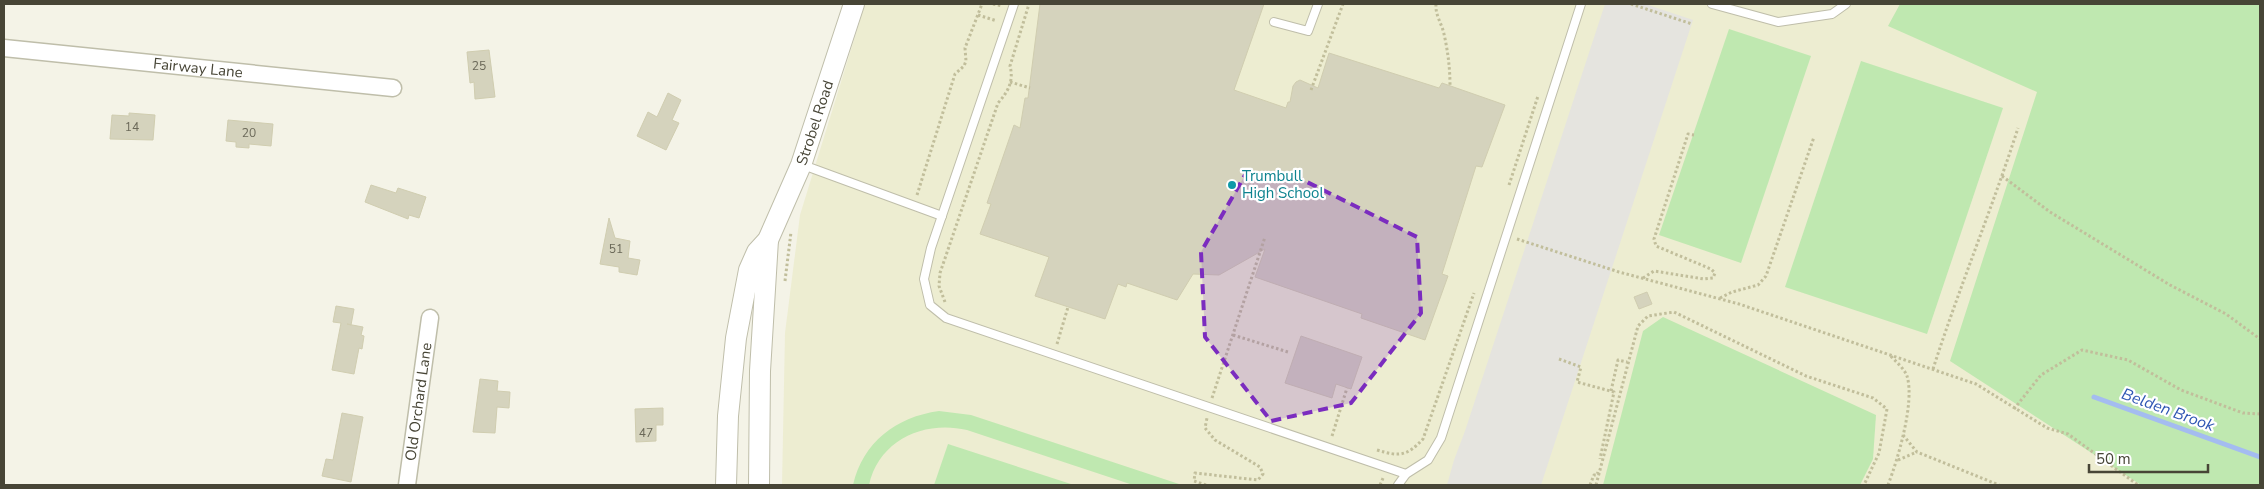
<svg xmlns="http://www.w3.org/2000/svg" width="2264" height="489" font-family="'Nunito Sans',sans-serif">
<rect width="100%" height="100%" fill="#f4f3e7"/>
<path fill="#ededd1" d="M 865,4 L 2113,4 L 2260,485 L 782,485 L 785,333 L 800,215 Z"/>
<g fill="#bfe8b0">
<path d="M 1900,4 L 2260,4 L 2260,485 L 2141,485 L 1950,361 L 2037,92 L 1888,26 Z"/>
<path d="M 1729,29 L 1811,56 L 1741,263 L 1659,235 Z"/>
<path d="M 1861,61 L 2003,108 L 1927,334 L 1785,287 Z"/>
<path d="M 1663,317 L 1876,415 L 1873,459 L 1860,485 L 1603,485 L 1643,331 Z"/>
<path d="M 939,411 L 971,415 L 1182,485 L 1133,485 L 967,430 C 924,420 879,440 869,485 L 853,485 C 863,442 896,417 939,411 Z"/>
<path d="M 948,444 L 1074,485 L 934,485 Z"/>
</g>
<path fill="#e5e4df" d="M 1605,4 L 1645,4 L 1693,20 L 1541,485 L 1447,485 L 1454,460 L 1465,431 Z"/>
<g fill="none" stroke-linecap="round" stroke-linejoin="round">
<path stroke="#a4bcf0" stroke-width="5" d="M 2094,397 L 2260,457"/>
</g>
<g fill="#d5d3bd" stroke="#d0cdb0">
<path d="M 1040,4 L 1264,4 L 1234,90 L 1286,108 L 1288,102 L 1290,102 L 1293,86 L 1296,82 L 1300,80 L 1318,88 L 1329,53 L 1439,88 L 1442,83 L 1505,105 L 1482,167 L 1476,166 L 1442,274 L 1448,276 L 1425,340 L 1361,318 L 1362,314 L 1255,277 L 1265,249 L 1219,275 L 1193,274 L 1177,300 L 1127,283 L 1126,287 L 1118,284 L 1105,319 L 1035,296 L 1049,257 L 980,234 L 991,204 L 987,203 L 1014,125 L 1020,128 L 1025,98 L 1028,98 Z"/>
<path d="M 489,50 L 495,97 L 475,99 L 474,82 L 470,83 L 467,52 Z"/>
<path d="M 668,93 L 681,100 L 672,120 L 679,123 L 666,150 L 637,136 L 648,112 L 657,117 Z"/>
<path d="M 129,113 L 155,115 L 153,140 L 110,139 L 112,115 L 129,116 Z"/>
<path d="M 228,120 L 273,124 L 271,146 L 249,144 L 249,148 L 236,147 L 236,142 L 226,141 Z"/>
<path d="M 371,185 L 396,193 L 398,188 L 426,197 L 419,218 L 409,215 L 408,219 L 365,202 Z"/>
<path d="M 609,218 L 615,238 L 630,241 L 628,258 L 640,260 L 637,275 L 619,272 L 619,267 L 600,264 Z"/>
<path d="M 1647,292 L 1652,304 L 1639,309 L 1634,297 Z"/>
<path d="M 336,306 L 354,309 L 351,325 L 347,324 L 363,327 L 361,335 L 364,336 L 362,349 L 359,348 L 354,374 L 332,370 L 341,323 L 333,322 Z"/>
<path d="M 1301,336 L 1362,357 L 1351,389 L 1336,384 L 1332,398 L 1285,383 Z"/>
<path d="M 480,379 L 498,381 L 497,391 L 510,392 L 509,408 L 497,407 L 495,433 L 473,432 Z"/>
<path d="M 663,408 L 663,425 L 656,425 L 656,441 L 636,442 L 635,409 Z"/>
<path d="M 342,413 L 363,417 L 351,482 L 322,476 L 326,459 L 333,460 Z"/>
</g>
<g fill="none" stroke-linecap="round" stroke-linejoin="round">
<g stroke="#bfbeaa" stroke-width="10">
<g id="service">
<path d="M 1014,4 L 931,248 L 924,279 L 930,305 L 946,318 L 1406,474"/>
<path d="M 1712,4 L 1778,22 L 1832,14 L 1846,4"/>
<path d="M 1274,22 L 1308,31 L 1318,4"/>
<path d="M 803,165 L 942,216"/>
<path d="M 1398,485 L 1406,474 L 1428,460 L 1441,438 L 1581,4"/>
</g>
</g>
<g stroke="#bfbeaa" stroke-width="19">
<g id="minor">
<path id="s1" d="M 4,48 L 393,88"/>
<path id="s2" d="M 407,485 L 430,318"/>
</g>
</g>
<g stroke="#bfbeaa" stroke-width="22">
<g id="tertiary">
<path id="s3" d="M 726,485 L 728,416 L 736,338 L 749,270 L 757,252 L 768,240 L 801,165 L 854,4"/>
<path d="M 759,485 L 760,371 L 768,240"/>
</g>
</g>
<g stroke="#c1be9b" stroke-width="3" stroke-dasharray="2.5 2.5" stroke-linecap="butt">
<path d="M 993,4 L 1002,6"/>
<path d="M 1436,4 C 1435,15 1442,24 1444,34 C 1448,52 1450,68 1450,86"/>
<path d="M 1631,4 L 1692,24"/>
<path d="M 978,15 L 997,21"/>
<path d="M 1010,82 L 1030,88"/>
<path d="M 1311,90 L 1343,4"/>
<path d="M 2002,176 L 2050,212 L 2170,285 L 2226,314 L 2260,339"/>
<path d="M 1509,185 L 1538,96"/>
<path d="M 917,195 L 955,74 L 964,66 L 966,61 L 965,48 L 982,4"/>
<path d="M 1517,239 L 1619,272 L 1739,304 L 1976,384 L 2047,428 L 2068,434 L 2138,485"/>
<path d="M 1643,278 L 1654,271 L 1704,279 L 1713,278 L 1715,273 L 1711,269 L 1656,246 L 1654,239 L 1688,134 L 1694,135"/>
<path d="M 785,281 L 791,232"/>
<path d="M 1720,298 L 1732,292 L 1758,285 L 1766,276 L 1814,137"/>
<path d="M 945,302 L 939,286 L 940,273 L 998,103 C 1008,92 1014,81 1010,66 L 1029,4"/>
<path d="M 1233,335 L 1288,352"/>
<path d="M 1057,344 L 1068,307"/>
<path d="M 1559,359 L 1581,367 L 1577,382 L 1614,392 L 1600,459"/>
<path d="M 1933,369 C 1959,288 1992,209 2018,128"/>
<path d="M 1611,391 L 1618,360 L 1627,362"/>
<path d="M 1212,398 L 1265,237"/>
<path d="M 2014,409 L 2041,375 L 2082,350 L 2128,360 L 2181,390 L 2243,413 L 2260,414"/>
<path d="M 1903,435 L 1917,452 L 1999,485"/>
<path d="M 1332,436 L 1347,388"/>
<path d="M 1377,450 C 1400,457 1407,456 1423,439 L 1474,293"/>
<path d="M 1898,460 L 1917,452"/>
<path d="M 1206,485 L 1194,481 L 1195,473 L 1258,480 L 1263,474 L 1260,467 L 1215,440 L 1205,428 L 1207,418"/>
<path d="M 1380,485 L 1384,476"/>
<path d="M 1590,485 L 1594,475 L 1597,475 L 1598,472"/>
<path d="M 1596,485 L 1638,326 L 1648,316 L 1674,312 L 1806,376 L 1873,398 L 1887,409 L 1879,453 L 1864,485"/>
<path d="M 1888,485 C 1898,459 1915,402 1907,376 C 1904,368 1895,361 1890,355"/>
</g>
<use href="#service" stroke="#fff" stroke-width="8"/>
<use href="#minor" stroke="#fff" stroke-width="16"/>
<use href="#tertiary" stroke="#fff" stroke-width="20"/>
</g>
<path fill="#7b2cbf" fill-opacity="0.2" stroke="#7b2cbf" stroke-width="4" stroke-dasharray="10 6" stroke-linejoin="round" d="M 1245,175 L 1297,177 L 1417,237 L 1421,313 L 1351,403 L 1271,421 L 1205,337 L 1201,252 Z"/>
<circle fill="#0f9aa8" stroke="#fff" stroke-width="2" cx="1232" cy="185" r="5"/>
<g text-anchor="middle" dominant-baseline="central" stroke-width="4.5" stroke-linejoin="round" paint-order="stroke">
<g font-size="12" fill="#6a6858">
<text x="479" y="66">25</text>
<text x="132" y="127">14</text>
<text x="249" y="133">20</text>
<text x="616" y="249">51</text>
<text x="646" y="433">47</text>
</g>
<g font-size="15" fill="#474536" stroke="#fff">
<text stroke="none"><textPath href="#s1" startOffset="195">Fairway Lane</textPath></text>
<text stroke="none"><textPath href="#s3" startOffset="379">Strobel Road</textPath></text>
<text stroke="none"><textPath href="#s2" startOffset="84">Old Orchard Lane</textPath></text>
</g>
<g font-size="15" fill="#0d838f" stroke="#fff" text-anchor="start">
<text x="1242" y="176">Trumbull<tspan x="1242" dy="17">High School</tspan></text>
</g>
<g font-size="16" font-style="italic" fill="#2f56b3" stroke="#fff">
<text transform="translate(2168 410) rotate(20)">Belden Brook</text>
</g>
</g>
<rect width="2264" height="489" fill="none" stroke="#474536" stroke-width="10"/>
<path d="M2089 464v8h119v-8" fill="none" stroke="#474536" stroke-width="2.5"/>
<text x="2096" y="464" font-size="15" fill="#474536" stroke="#ffffff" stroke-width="4" paint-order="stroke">50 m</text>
</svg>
